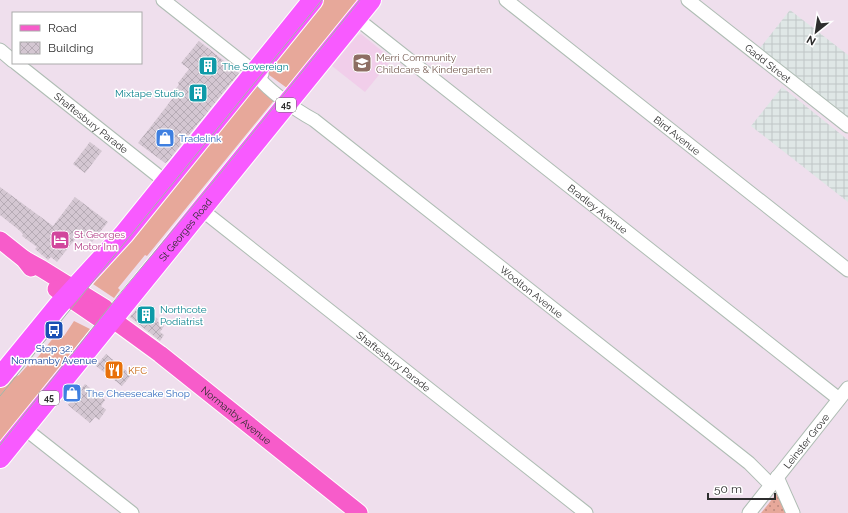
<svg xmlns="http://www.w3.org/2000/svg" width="848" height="513" font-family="Raleway,sans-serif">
<defs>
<pattern id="industrial-grid" width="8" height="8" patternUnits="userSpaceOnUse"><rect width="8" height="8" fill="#dfe7e6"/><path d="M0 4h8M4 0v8" fill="none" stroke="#c0c6c6"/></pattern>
<pattern id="park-dots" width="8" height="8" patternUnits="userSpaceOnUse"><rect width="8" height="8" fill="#e7a89a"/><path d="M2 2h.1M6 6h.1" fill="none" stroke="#bc897e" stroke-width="1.8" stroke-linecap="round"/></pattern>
<pattern id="building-cross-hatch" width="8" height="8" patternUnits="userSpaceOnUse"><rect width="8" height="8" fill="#d4c7d2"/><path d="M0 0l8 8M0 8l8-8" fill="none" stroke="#b6abb5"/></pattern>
</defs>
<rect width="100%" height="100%" fill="#efdfed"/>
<g fill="url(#industrial-grid)">
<path d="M 790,10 L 848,55 L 848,117 L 760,48 Z"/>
<path d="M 782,87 L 848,140 L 848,202 L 751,126 Z"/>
</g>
<path fill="#f1ceea" d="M 361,34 L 392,59 L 365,92 L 332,66 L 358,35 Z"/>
<g fill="#e7a89a">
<path d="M 324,0 L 358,0 L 287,88 L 265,72 Z"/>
<path d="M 257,82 L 276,98 L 147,256 L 145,255 L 118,288 L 120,290 L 114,298 L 93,284 Z"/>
<path d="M 74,321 L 90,329 L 0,442 L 0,388 L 9,379 L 19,375 L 28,365 L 30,367 L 58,332 L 64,336 Z"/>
</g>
<path fill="url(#park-dots)" d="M 778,492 L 787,513 L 761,513 Z"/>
<g fill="url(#building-cross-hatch)">
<path d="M 199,41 L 239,73 L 167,162 L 165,163 L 138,143 L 173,98 L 170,96 L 179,85 L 178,83 L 189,69 L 181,63 Z"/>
<path d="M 90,142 L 102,151 L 85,173 L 73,164 Z"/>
<path d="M 0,187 L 53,226 L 75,197 L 108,222 L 92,242 L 80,233 L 57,262 L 51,257 L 48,260 L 35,249 L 37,247 L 22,236 L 23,234 L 19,230 L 0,215 Z"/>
<path d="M 140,305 L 158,319 L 157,321 L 164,326 L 160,332 L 164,335 L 160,341 L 130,317 Z"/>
<path d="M 106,354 L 131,375 L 122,386 L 96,366 Z"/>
<path d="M 85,384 L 105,400 L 101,406 L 106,410 L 99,420 L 95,417 L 90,423 L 68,405 Z"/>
</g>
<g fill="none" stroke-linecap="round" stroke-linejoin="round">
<g stroke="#afbdb4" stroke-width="15">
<g id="minor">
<path d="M 163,0 L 248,67 L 255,72 L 262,74"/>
<path id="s1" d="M 506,0 L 848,270"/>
<path id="s2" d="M 688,0 L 848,126"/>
<path id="s3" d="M 356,18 L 839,399"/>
<path d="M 0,50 L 13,61"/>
<path id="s4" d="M 16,63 L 166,182"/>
<path id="s5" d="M 255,72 C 262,87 299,112 314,120 L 749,463 L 771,485"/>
<path id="s6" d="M 202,210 L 586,513"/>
<path d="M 24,428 L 132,513"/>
<path d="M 777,477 L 793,513"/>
<path id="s7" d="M 749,513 L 848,388"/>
</g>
</g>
<g stroke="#fff" stroke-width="19">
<g id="major">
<path d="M 0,240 L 24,259 L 31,268"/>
<path id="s8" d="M 24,259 L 42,269 L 105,308 L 112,319 L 160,354 L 359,513"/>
<path d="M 56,289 L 100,319 L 112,319"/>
</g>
</g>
<g stroke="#fff" stroke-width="22">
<g id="highway">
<path d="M 0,377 L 58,306 L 124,234 L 313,0"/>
<path id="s9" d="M 0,458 L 371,0"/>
</g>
</g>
<use href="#minor" stroke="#fff" stroke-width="13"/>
<use href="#major" stroke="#f75cca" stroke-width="17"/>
<use href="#highway" stroke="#f85aff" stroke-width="20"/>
<g stroke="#a1b8aa" stroke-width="1">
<path d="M 0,396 L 322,0"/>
<path d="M 0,445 L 122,291 L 218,176 L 360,0"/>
</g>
</g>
<defs>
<g id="school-square" transform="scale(1)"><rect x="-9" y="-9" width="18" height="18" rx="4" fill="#8d6e63" stroke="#fff"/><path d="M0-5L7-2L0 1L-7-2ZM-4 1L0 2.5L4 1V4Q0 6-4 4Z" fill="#fff"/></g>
<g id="building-square" transform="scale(1)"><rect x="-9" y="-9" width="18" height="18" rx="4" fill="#0f9aa8" stroke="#fff"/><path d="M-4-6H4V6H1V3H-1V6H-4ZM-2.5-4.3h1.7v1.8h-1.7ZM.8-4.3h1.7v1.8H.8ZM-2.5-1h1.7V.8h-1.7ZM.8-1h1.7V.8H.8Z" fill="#fff"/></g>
<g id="shop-square" transform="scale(1)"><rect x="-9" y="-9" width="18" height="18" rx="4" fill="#3f7fe0" stroke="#fff"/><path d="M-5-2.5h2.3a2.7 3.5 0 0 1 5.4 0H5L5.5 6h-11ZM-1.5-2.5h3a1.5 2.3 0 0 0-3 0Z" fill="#fff"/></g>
<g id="hotel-square" transform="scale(1)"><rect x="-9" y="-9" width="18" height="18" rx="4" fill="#d1479c" stroke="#fff"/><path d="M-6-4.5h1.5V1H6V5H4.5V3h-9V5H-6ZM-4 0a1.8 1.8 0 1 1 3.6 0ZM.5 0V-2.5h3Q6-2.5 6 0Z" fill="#fff"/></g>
<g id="bus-square" transform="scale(1)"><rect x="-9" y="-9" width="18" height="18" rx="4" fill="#1a4fb4" stroke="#fff"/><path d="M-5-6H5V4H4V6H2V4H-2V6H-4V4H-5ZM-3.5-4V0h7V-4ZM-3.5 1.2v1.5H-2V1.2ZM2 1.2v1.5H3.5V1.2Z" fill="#fff"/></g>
<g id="restaurant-square" transform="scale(1)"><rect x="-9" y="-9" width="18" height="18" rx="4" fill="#e8710a" stroke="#fff"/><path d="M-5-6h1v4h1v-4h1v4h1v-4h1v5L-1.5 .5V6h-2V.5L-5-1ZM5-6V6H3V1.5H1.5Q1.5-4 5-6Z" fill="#fff"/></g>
</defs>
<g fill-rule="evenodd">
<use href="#school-square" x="362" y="63"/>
<use href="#building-square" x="208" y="66"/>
<use href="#building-square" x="198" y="93"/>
<use href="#shop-square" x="165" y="138"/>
<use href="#hotel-square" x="60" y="240"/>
<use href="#building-square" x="146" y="315"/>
<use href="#bus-square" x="54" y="330"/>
<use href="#restaurant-square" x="114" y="370"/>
<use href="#shop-square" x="72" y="393"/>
</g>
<g text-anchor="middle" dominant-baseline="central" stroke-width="3" stroke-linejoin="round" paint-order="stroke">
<g fill="#fff" stroke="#6c6c6c" stroke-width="1">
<rect x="276" y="98" width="20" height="14" rx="3"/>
<rect x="39" y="391" width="20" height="14" rx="3"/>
</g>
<g font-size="9" font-weight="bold" fill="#2d2d2d">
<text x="286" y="105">45</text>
<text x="49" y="398">45</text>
</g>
<g font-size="10" fill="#785e54" stroke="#fff" text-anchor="start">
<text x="376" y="57">Merri Community<tspan x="376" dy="12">Childcare &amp; Kindergarten</tspan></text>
</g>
<g font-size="10" fill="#2d2d2d" stroke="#fff">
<text stroke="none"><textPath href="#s2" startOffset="102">Gadd Street</textPath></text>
<text stroke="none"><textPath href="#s4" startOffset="96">Shaftesbury Parade</textPath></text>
<text stroke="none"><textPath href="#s1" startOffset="218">Bird Avenue</textPath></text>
<text stroke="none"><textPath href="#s3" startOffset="308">Bradley Avenue</textPath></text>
<text stroke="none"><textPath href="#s9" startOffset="294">St Georges Road</textPath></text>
<text stroke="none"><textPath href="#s5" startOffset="354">Woolton Avenue</textPath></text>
<text stroke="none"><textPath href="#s6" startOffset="244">Shaftesbury Parade</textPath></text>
<text stroke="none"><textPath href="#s8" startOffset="265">Normanby Avenue</textPath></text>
<text stroke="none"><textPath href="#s7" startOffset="92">Leinster Grove</textPath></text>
</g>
<g font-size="10" fill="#0d838f" stroke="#fff" text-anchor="start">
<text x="222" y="66">The Sovereign</text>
<text x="184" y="93" text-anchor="end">Mixtape Studio</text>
<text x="160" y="309">Northcote<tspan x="160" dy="12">Podiatrist</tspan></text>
</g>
<g font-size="10" fill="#366cbe" stroke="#fff" text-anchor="start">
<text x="179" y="138">Tradelink</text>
<text x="86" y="393">The Cheesecake Shop</text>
</g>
<g font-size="10" fill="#b23c85" stroke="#fff" text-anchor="start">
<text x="74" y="234">St Georges<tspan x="74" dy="12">Motor Inn</tspan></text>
</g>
<g font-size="10" fill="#164399" stroke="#fff">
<text x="54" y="348">Stop 32:<tspan x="54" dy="12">Normanby Avenue</tspan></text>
</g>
<g font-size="10" fill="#c56008" stroke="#fff" text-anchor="start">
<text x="128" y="370">KFC</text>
</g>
</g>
<rect x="12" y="12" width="130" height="52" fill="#ffffff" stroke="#ababab"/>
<rect x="20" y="25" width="20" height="6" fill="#f75cca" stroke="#ababab"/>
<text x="48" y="32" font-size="12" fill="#2d2d2d">Road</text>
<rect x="20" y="42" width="20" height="12" fill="url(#building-cross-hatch)" stroke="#ababab"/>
<text x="48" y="52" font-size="12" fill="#2d2d2d">Building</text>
<g transform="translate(816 32) rotate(210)" stroke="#ffffff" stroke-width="3" paint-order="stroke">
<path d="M0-3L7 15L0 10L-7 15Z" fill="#2d2d2d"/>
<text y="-6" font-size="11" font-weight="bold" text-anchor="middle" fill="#2d2d2d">N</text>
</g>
<path d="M708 493v6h67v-6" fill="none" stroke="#2d2d2d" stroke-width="2"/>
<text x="714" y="493" font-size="12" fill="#2d2d2d" stroke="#ffffff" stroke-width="3" paint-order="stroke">50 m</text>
</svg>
